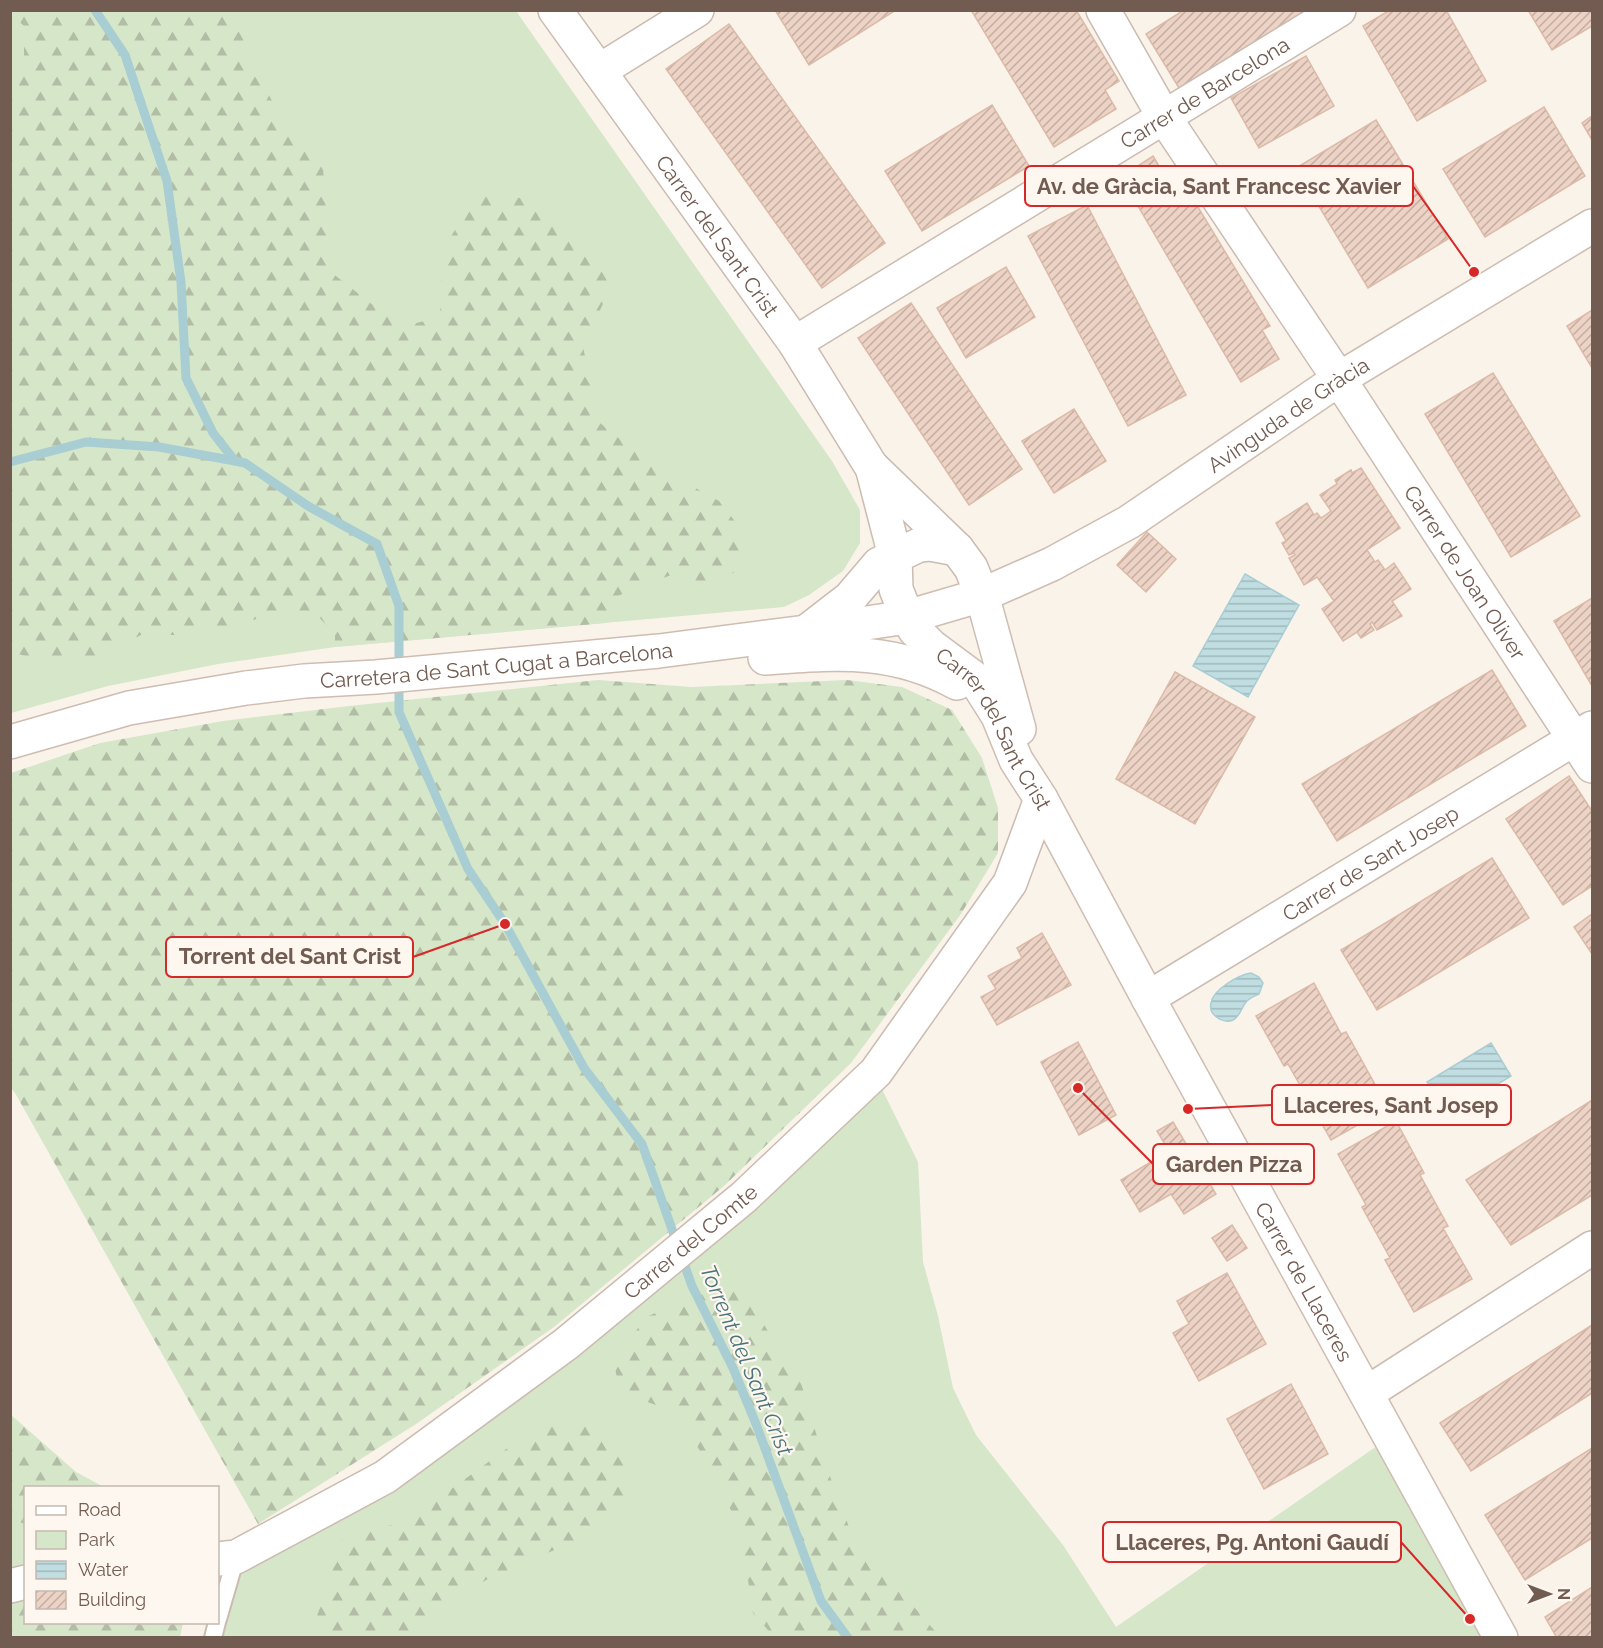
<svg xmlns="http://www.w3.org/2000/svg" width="1603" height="1648" font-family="Raleway,sans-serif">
<defs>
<pattern id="forest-firs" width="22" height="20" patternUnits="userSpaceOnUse" patternTransform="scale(1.5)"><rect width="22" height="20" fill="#d6e6c9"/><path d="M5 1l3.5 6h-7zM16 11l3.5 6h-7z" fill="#b2bda6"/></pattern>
<pattern id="water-rules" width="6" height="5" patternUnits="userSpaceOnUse" patternTransform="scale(1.5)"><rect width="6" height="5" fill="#c0dee2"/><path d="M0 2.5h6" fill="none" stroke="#a0b7ba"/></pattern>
<pattern id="building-hatch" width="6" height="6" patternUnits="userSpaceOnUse" patternTransform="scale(1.5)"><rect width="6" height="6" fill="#ecd3c5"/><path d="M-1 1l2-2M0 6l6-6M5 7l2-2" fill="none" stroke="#c4aea2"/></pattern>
</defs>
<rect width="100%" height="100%" fill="#faf3ea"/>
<g fill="#d6e6c9">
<path d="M 11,11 L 516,11 L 832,461 L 860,510 L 860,543 L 843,571 L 809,595 L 784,607 L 335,647 L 218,664 L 108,686 L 11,713 Z"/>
<path d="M 874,1073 L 918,1162 L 923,1262 L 938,1316 L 953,1388 L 976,1435 L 1063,1545 L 1116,1627 L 1390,1437 L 1501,1638 L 213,1638 L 236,1557 L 385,1477 Z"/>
<path d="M 10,1475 L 26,1488 L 25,1582 L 10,1586 Z"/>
</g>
<g fill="url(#forest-firs)">
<path d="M 11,10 L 231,11 L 254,65 L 280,117 L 322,154 L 327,225 L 327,269 L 401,327 L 440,317 L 442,251 L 477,194 L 531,199 L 584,240 L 613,282 L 583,347 L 600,423 L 647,461 L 719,501 L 745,534 L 744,567 L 704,589 L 671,575 L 610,599 L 606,623 L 335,647 L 335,635 L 318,616 L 269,616 L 191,635 L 141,635 L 93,660 L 40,660 L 11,652 L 10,72 L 24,66 L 24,26 L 11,14 Z"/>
<path d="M 598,680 L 692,687 L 847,680 L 902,687 L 952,710 L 982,758 L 998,808 L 998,853 L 961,914 L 851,1063 L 724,1186 L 554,1327 L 416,1424 L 258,1524 L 15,1093 L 11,1088 L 11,773 L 100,743 L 223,721 L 349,706 Z"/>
<path d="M 736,1281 L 801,1383 L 825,1463 L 852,1535 L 940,1637 L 774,1637 L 753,1613 L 740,1528 L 708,1465 L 678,1413 L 620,1392 L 613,1359 L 648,1316 Z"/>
<path d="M 10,1414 L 76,1472 L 104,1487 L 26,1488 L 25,1524 L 11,1519 Z"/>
<path d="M 538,1426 L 590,1426 L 624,1446 L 626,1506 L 575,1541 L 486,1580 L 401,1637 L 310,1637 L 344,1535 L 406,1522 Z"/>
<path d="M 25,1582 L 26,1622 L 183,1623 L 180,1637 L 11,1637 L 10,1586 Z"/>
</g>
<g fill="url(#water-rules)" stroke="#a8cdd2" stroke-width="1.5">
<path d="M 1245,574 L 1299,605 L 1248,697 L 1193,666 Z"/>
<path d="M 1251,973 L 1259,977 L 1263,983 L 1259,994 C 1255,996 1250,998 1247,1001 C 1241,1007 1241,1016 1233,1020 C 1223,1024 1208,1015 1211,1003 C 1213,989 1239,975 1251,973 Z"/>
<path d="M 1491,1043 L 1511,1076 L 1448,1115 L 1427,1082 Z"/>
</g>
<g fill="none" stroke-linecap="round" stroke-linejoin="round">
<g stroke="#a8cdd2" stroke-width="9">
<path d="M 95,10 L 125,55 L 167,181 L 181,282 L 186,378 L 213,433 L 235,461"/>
<path d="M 10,462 L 86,442 L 159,447 L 235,461 L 245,463 L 308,506 L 377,544 L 399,606 L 399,712 L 468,869 L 505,924 L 584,1068 L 642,1144 L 692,1286 L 733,1368 L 756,1424 L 821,1601 L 848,1638"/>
</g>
</g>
<g fill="url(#building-hatch)" stroke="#ddbaa7" stroke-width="1.5">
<path d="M 775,10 L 896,10 L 809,65 Z"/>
<path d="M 971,10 L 1076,10 L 1119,81 L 1105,90 L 1116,109 L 1054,147 Z"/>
<path d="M 1184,10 L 1307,10 L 1179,88 L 1146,34 Z"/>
<path d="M 1390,10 L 1446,10 L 1486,81 L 1417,121 L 1363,26 Z"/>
<path d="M 1528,10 L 1592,10 L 1592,26 L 1552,50 Z"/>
<path d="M 729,24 L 885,243 L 822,288 L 666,69 Z"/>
<path d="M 1306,56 L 1334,106 L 1259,148 L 1231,98 Z"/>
<path d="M 992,105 L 1029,166 L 922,231 L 885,171 Z"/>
<path d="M 1544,107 L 1585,176 L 1485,237 L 1443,169 Z"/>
<path d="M 1592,116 L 1592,140 L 1582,123 Z"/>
<path d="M 1376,120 L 1448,239 L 1368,288 L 1296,168 Z"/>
<path d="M 1153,156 L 1170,185 L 1181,179 L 1270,326 L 1262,330 L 1279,359 L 1241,382 L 1121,177 Z"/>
<path d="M 1087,205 L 1186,395 L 1128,426 L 1028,236 Z"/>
<path d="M 1006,267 L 1035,317 L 966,358 L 937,308 Z"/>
<path d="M 911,303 L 1022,469 L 969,505 L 858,338 Z"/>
<path d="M 1592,310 L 1592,368 L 1567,326 Z"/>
<path d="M 1493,373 L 1580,516 L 1511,557 L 1425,414 Z"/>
<path d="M 1074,409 L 1106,461 L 1054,493 L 1022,441 Z"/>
<path d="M 1361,468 L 1400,528 L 1367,550 L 1375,562 L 1378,560 L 1385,570 L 1394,563 L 1411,589 L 1392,601 L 1402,616 L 1377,630 L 1372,622 L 1370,624 L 1374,630 L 1361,638 L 1357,632 L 1343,641 L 1322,609 L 1334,601 L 1317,577 L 1304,585 L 1289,558 L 1295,555 L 1294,553 L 1289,555 L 1282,543 L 1286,541 L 1276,523 L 1307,503 L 1314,515 L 1317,513 L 1321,518 L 1331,511 L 1320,495 L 1337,484 L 1335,480 L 1351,470 L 1352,473 Z"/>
<path d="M 1147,532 L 1176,559 L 1146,592 L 1117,565 Z"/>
<path d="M 1592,598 L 1592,686 L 1554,621 Z"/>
<path d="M 1492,670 L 1526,726 L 1337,841 L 1302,784 Z"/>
<path d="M 1175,672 L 1255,717 L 1195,824 L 1116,779 Z"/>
<path d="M 1569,776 L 1592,811 L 1592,886 L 1563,905 L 1506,819 Z"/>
<path d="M 1492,858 L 1529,918 L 1377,1010 L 1341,950 Z"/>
<path d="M 1592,914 L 1592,954 L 1574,927 Z"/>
<path d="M 1042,933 L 1071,985 L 997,1025 L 981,997 L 996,989 L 988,976 L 1022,958 L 1017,948 Z"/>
<path d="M 1314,983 L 1341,1034 L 1346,1032 L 1388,1108 L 1331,1140 L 1288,1064 L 1284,1066 L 1256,1016 Z"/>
<path d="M 1078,1042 L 1116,1115 L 1079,1135 L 1041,1062 Z"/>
<path d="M 1592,1100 L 1592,1195 L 1511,1245 L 1466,1180 Z"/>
<path d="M 1396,1121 L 1424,1173 L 1420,1175 L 1448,1226 L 1443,1228 L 1472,1279 L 1414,1312 L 1385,1260 L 1390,1258 L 1362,1207 L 1366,1205 L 1338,1154 Z"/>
<path d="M 1173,1122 L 1216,1194 L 1184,1214 L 1171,1194 L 1140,1212 L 1121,1180 L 1169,1151 L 1157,1131 Z"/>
<path d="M 1232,1225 L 1247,1248 L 1227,1261 L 1212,1238 Z"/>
<path d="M 1227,1273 L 1266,1344 L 1199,1381 L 1173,1333 L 1189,1324 L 1177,1301 Z"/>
<path d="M 1592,1325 L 1592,1393 L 1471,1471 L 1440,1423 Z"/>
<path d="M 1291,1384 L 1328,1454 L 1264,1489 L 1227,1419 Z"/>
<path d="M 1592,1448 L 1592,1538 L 1525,1580 L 1485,1515 Z"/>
<path d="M 1592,1587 L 1592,1638 L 1557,1638 L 1545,1617 Z"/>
</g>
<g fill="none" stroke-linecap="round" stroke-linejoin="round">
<g stroke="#cbbbb1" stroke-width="20">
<g id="lane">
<path d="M 218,1619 L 236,1557"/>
<path d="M 213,1638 L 217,1622"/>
</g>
</g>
<g stroke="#cbbbb1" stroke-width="36">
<g id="street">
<path id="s1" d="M 555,10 L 795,343 L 871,466 L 957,549 L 971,568 L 982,595"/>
<path id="s2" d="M 1103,10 L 1164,117 L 1339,379 L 1592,766"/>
<path d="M 599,71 L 697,10"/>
<path id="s3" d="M 795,343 L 1339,10"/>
<path d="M 872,467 L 895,556 L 896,589 L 907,617"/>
<path d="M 806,632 L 850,598 L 879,564 L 919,545 L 930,544 L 957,549"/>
<path id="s4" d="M 1148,998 L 1592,728"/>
<path d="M 1367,1393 L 1592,1248"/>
<path id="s5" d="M 218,1559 L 236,1557 L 385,1477 L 566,1344 L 744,1197 L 876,1072 L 1010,883 L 1041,799"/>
<path d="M 10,1586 L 26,1582"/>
</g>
</g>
<g stroke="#cfbdb2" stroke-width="36">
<g id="secondary">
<path d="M 982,595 L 1019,729"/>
<path id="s6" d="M 907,617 L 915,630 L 931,646 L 974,678 L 998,716 L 1016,760 L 1041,799 L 1148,998 L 1501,1638"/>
<path d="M 765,658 C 836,653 892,647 957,683"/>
<path id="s7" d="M 10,742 L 129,708 L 246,688 L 304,681 L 376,677 L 659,651 L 806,632 L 907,617 L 982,595 L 1052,564 L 1129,522 L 1339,379 L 1592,226"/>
</g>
</g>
<use href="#lane" stroke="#fff" stroke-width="16"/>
<use href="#street" stroke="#fff" stroke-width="33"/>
<use href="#secondary" stroke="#fff" stroke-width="33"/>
</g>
<g text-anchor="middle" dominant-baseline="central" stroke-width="4.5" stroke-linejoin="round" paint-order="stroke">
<g font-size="21" fill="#725b50" stroke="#fdf7f0">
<text stroke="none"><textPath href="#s3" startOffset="480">Carrer de Barcelona</textPath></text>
<text stroke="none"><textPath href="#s1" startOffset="278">Carrer del Sant Crist</textPath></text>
<text stroke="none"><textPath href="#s7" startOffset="1342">Avinguda de Gràcia</textPath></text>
<text stroke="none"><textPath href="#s2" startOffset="669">Carrer de Joan Oliver</textPath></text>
<text stroke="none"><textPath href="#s7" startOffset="494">Carretera de Sant Cugat a Barcelona</textPath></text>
<text stroke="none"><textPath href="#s6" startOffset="144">Carrer del Sant Crist</textPath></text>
<text stroke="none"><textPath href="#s4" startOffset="260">Carrer de Sant Josep</textPath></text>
<text stroke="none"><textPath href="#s5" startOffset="573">Carrer del Comte</textPath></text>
<text stroke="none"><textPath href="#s6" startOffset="780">Carrer de Llaceres</textPath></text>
</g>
<g font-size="22" font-style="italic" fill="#49757b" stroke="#fdf7f0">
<text transform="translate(747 1360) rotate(67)">Torrent del Sant Crist</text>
</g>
</g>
<path fill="none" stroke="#d62828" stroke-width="2" d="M1474 272L1413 186M505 924L413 957M1188 1109L1272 1105M1078 1088L1153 1164M1470 1619L1401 1542"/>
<g fill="#d62828" stroke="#fdf7f0" stroke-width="2">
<circle cx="1474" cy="272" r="6"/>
<circle cx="505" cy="924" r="6"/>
<circle cx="1188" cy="1109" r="6"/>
<circle cx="1078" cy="1088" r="6"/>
<circle cx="1470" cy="1619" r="6"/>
</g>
<g fill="#fdf7f0" stroke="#d62828" stroke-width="2">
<rect x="1025" y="166" width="388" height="40" rx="6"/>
<rect x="166" y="937" width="247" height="40" rx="6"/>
<rect x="1272" y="1085" width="239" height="40" rx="6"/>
<rect x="1153" y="1144" width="161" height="40" rx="6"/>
<rect x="1103" y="1522" width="298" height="40" rx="6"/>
</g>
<g font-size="22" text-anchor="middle" font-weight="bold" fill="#725b50">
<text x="1219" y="194">Av. de Gràcia, Sant Francesc Xavier</text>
<text x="290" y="964">Torrent del Sant Crist</text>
<text x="1391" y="1113">Llaceres, Sant Josep</text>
<text x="1234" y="1172">Garden Pizza</text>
<text x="1252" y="1550">Llaceres, Pg. Antoni Gaudí</text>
</g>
<rect width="1603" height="1648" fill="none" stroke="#725b50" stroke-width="24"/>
<rect x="24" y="1486" width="195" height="138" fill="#fdf7f0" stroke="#c5b9b0" stroke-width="1.5"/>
<rect x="36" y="1506" width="30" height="9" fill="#ffffff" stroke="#c5b9b0" stroke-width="1.5"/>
<text x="78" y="1516" font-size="18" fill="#725b50">Road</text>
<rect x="36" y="1531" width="30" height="18" fill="#d6e6c9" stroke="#c5b9b0" stroke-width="1.5"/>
<text x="78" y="1546" font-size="18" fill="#725b50">Park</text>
<rect x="36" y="1561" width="30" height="18" fill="url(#water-rules)" stroke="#c5b9b0" stroke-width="1.5"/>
<text x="78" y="1576" font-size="18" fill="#725b50">Water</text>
<rect x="36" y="1591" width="30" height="18" fill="url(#building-hatch)" stroke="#c5b9b0" stroke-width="1.5"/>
<text x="78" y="1606" font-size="18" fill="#725b50">Building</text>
<g transform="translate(1549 1594) rotate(90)" stroke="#fdf7f0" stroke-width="4.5" paint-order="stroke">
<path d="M0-4.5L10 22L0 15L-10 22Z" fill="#725b50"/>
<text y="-9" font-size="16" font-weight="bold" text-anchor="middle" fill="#725b50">N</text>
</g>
</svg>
